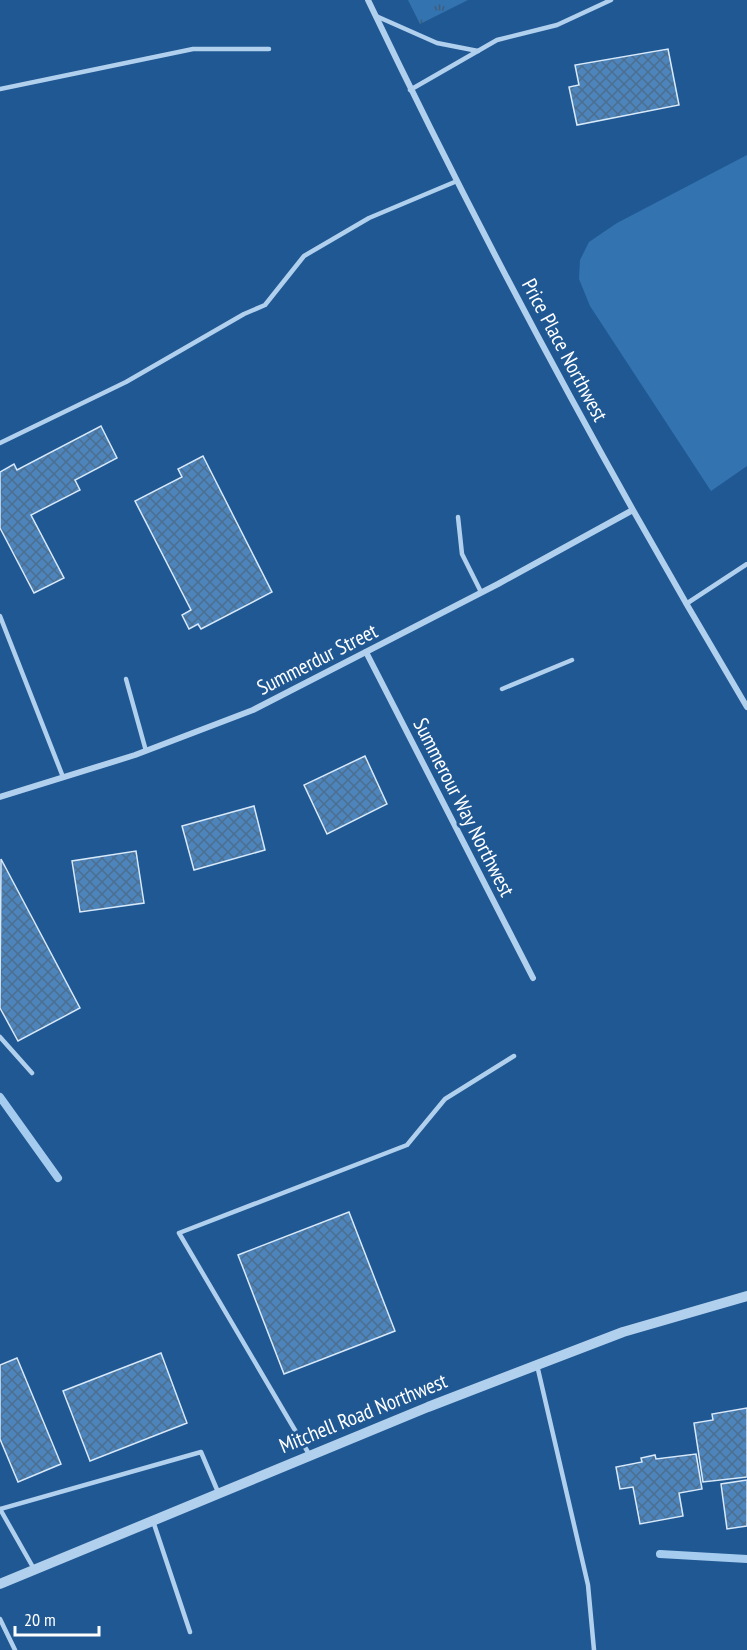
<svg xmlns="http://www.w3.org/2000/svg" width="747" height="1650" font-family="'PT Sans Narrow',sans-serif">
<defs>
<pattern id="park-tufts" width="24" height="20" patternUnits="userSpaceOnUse" patternTransform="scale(1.5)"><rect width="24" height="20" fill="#3373b0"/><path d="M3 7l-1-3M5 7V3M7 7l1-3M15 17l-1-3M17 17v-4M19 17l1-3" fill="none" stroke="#415e79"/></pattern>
<pattern id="building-cross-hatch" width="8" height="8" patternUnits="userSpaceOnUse" patternTransform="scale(1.5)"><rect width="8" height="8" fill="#4c84bb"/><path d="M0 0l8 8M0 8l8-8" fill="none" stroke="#4c6e8f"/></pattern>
</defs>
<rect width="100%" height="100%" fill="#205893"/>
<path fill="url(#park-tufts)" d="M 408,0 L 468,0 L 420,24 Z"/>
<path fill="#3373b0" d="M 747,155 L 747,466 L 711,491 L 590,306 L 579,279 L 580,260 L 589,242 L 617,223 Z"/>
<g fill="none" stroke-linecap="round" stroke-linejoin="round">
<g stroke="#a5ccef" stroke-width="8">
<path d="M 0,1097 L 58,1178"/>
<path d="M 660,1554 L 747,1559"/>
</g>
</g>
<g fill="url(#building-cross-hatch)" stroke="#d7e9fa" stroke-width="1.5">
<path d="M 668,49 L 679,105 L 577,125 L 569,87 L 579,85 L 575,65 Z"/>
<path d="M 101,426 L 117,458 L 75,480 L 80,490 L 31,515 L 64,578 L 34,593 L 0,528 L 0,472 L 14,464 L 17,470 Z"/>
<path d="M 203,456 L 272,592 L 201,629 L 198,624 L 189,629 L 182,615 L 191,610 L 135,501 L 182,477 L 178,469 Z"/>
<path d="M 365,756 L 387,804 L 327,834 L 304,785 Z"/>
<path d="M 254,806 L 265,850 L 194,870 L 182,826 Z"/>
<path d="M 136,851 L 144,903 L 80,912 L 72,861 Z"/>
<path d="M 1,859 L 80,1008 L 18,1041 L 0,1008 Z"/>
<path d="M 349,1212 L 395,1331 L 284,1374 L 238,1255 Z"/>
<path d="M 161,1353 L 187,1423 L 90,1461 L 63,1391 Z"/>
<path d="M 17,1358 L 61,1464 L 18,1482 L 0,1439 L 0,1365 Z"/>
<path d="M 747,1408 L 747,1477 L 703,1482 L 694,1423 L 713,1420 L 712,1414 Z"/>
<path d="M 696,1454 L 702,1489 L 679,1493 L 683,1516 L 640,1524 L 633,1487 L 620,1489 L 616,1467 L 642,1462 L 641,1458 L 655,1455 L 656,1459 Z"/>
<path d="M 747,1480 L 747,1526 L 727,1529 L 721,1484 Z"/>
</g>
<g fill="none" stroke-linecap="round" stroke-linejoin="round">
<g stroke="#b1d0ee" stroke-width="4.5">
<path d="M 376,16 L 437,43 L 478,51"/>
<path d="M 0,89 L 193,49 L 269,49"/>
<path d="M 410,90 L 497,40 L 557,25 L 611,0"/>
<path d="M 0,443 L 126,382 L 244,314 L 265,305 L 304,256 L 369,218 L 457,181"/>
<path d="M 458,517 L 462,554 L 481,592"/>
<path d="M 686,604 L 747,564"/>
<path d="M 0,616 L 63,777"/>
<path d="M 126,679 L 146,751"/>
<path d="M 502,689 L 572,660"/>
<path d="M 0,1037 L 32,1073"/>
<path d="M 537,1365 L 588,1585 L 594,1650"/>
<path d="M 309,1454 L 179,1233 L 407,1145 L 445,1099 L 514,1056"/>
<path d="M 0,1509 L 201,1452 L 218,1492"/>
<path d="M 0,1509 L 34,1569"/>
<path d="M 153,1521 L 190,1632"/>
<path d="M 0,1619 L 15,1650"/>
</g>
<g stroke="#b1d0ee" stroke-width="6">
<path d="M 368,0 C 483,241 610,477 747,707"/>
<path d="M 366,652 L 533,978"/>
<path d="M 0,797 L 135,755 L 253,710 L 498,584 L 631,511"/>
</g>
<path stroke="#b1d0ee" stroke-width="10" d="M 0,1584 L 428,1407 L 623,1332 L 747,1296"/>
</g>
<g text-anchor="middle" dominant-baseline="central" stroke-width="6" stroke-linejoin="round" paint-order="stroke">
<g font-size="21" fill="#fff" stroke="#205893">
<text transform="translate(565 350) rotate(62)">Price Place Northwest</text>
<text transform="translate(317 659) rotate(-27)">Summerdur Street</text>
<text transform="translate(464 807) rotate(63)">Summerour Way Northwest</text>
<text transform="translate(363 1413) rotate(-22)">Mitchell Road Northwest</text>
</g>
</g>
<path d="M15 1626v9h84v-9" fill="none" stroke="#ffffff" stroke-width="3"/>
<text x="24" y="1626" font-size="18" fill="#ffffff" stroke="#205893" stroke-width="4.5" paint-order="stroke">20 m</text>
</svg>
